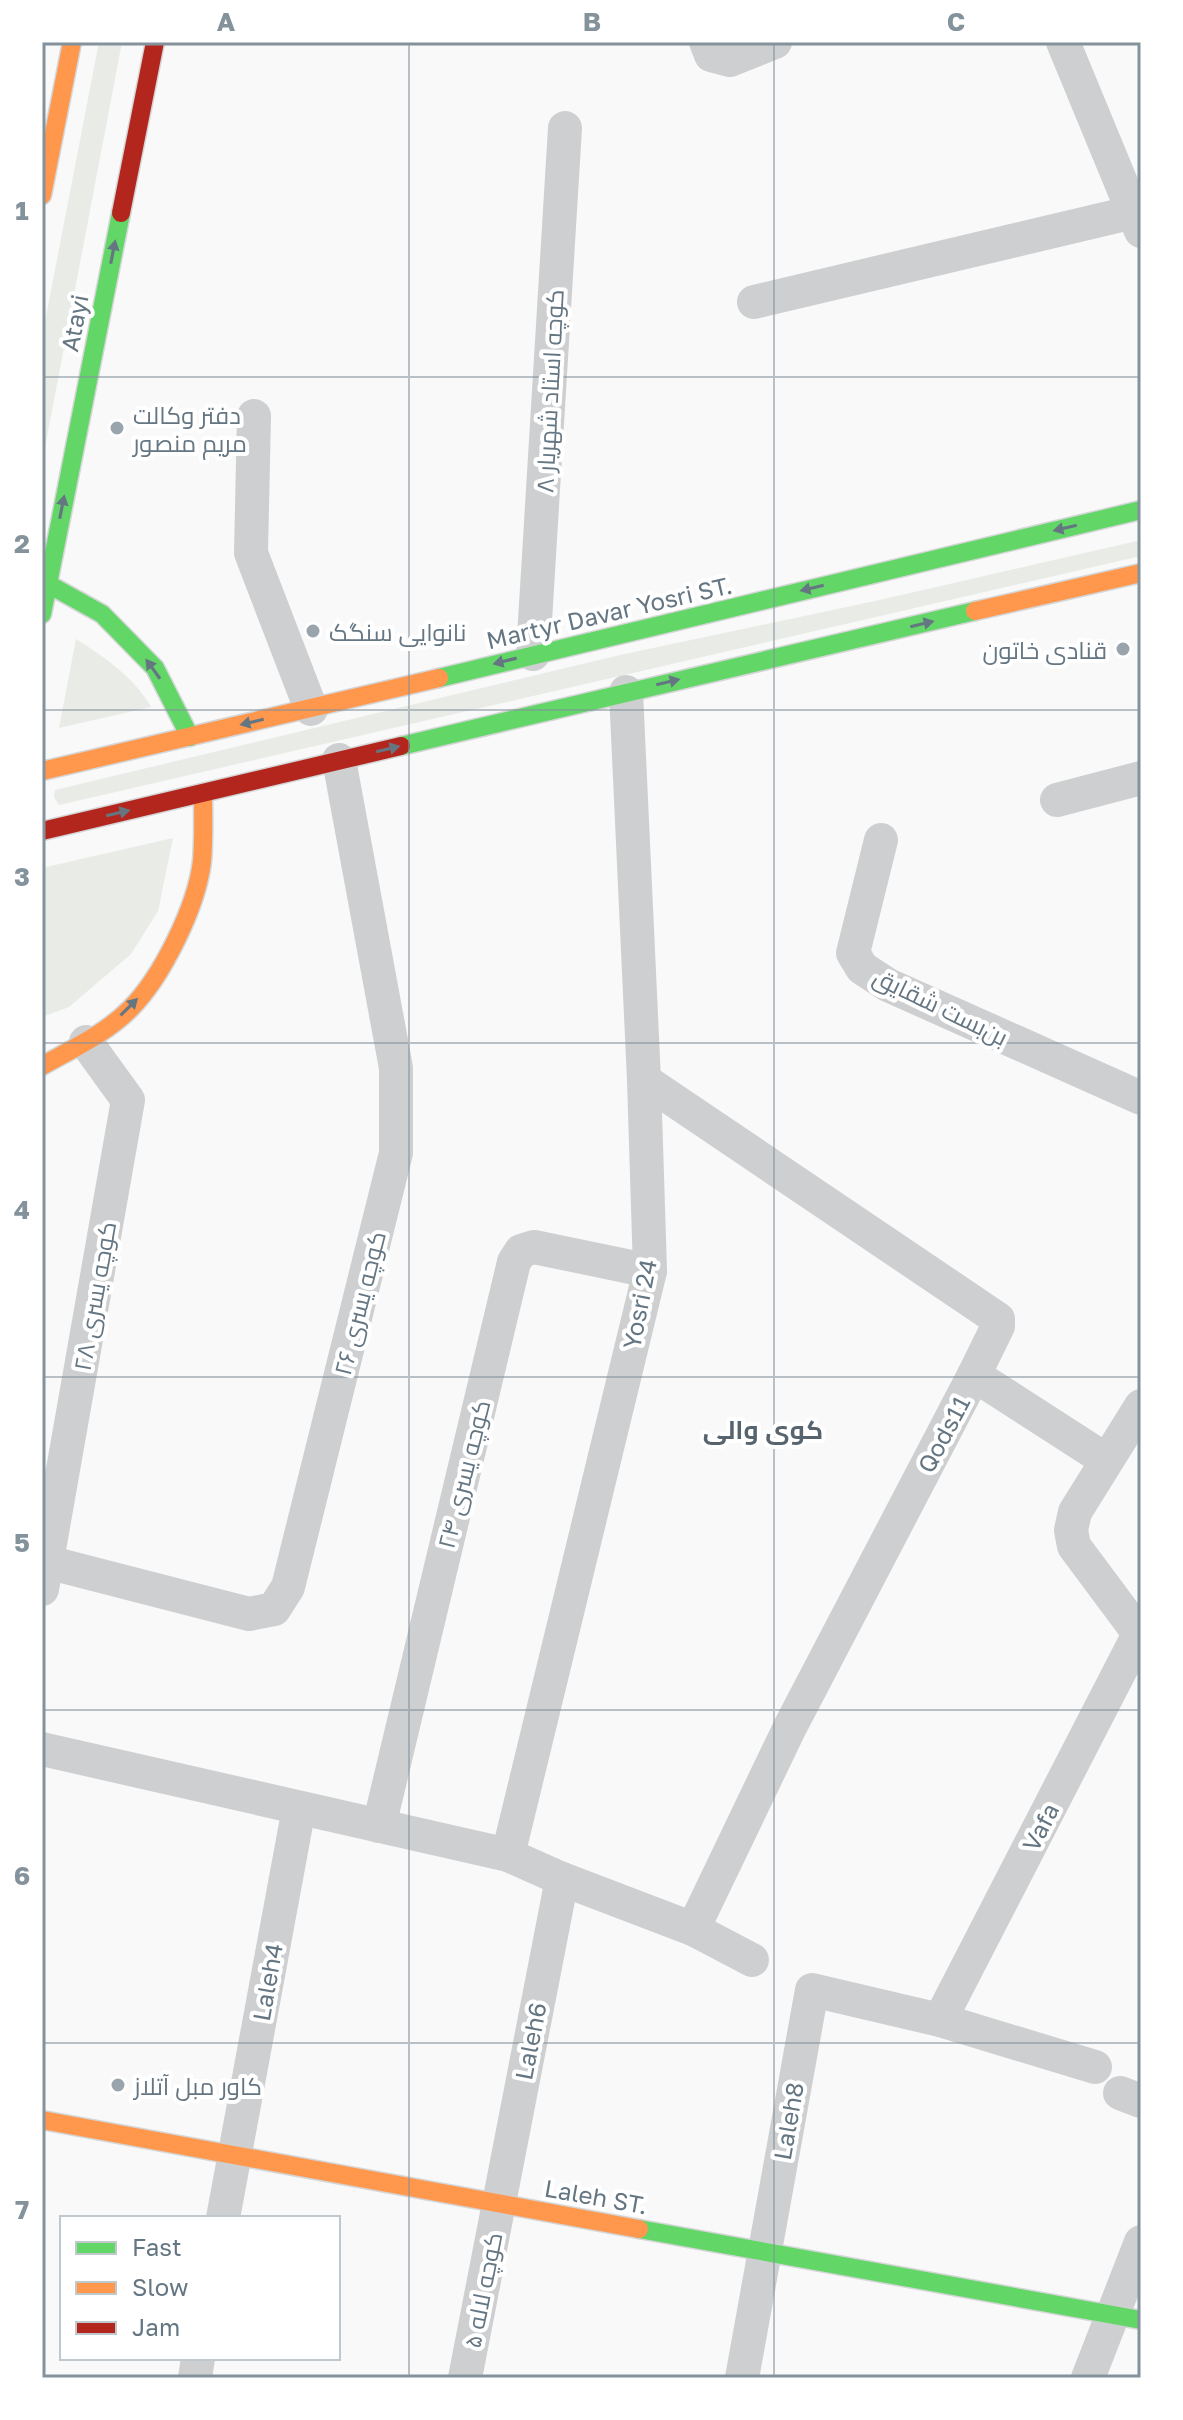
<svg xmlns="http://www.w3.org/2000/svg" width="1183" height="2420" font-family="'Golos Text',Cairo,sans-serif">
<rect width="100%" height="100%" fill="#f9f9f9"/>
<g fill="#e8ebe6">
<path d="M 99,42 L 122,42 L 42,463 L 42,337 Z"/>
<path d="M 1141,540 L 1141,556 L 59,805 L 54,797 L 55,790 L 620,655 L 875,601 Z"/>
<path d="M 76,639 C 104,657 134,677 151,707 L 59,728 Z"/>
<path d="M 173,838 L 158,911 L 131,954 L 69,1007 L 42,1017 L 42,868 Z"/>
</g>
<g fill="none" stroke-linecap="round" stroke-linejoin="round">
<g stroke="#d5d6d7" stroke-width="21">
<g id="fast">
<path d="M 48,584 L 102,614 L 155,668 L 190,737"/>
<path d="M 42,614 L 121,213"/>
<path d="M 439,678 L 1141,510"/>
<path d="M 401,746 L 975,611"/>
<path d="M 639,2229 L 1141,2320"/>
</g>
</g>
<g stroke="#d5d6d7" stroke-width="21">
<g id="slow">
<path d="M 42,195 L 72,42"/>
<path d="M 975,611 L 1141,573"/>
<path d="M 42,771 L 439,678"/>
<path d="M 42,1066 C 72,1049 105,1034 130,1009 C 162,977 197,906 202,861 C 204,839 203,815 203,793"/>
<path d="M 42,2120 L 639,2229"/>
</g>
</g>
<g stroke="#d5d6d7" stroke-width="21">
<g id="jam">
<path d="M 121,213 L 155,42"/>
<path d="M 42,831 L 401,746"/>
</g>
</g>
<g stroke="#cecfd0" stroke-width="34">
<path d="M 706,42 L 711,55 L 730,60 L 775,42"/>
<path d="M 1063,42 L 1141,231"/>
<path d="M 754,302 L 1134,212"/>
<path d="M 254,416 L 251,553 L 311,709"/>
<path d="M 533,654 L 565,128"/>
<path d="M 1057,800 L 1141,778"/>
<path d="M 881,840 L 853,953 L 862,968 L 888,985 L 1141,1098"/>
<path d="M 644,1080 L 998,1319 L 998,1326 L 974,1375 L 790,1727 L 693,1929"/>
<path d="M 974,1375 L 1106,1460"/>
<path d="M 1141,1406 L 1075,1512 L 1071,1530 L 1074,1546 L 1141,1636"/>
<path d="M 47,1562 L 249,1614 L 274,1609 L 288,1587 L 396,1153 L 396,1068 L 339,760"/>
<path d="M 42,1589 L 128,1100 L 86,1042"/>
<path d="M 42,1749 L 508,1855 L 562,1879 L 693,1929 L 752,1960"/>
<path d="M 379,1826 L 514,1262 L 521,1251 L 534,1247 L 650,1271"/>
<path d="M 508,1855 L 650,1271 L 644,1080 L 626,692"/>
<path d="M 940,2020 L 1139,1634"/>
<path d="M 1120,2093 L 1141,2101"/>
<path d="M 223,2218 L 299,1808"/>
<path d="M 195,2378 L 198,2358"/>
<path d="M 465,2378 L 562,1879"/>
<path d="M 742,2378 L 812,1990 L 940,2020 L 1095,2067"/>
<path d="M 1088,2378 L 1141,2242"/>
</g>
<use href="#fast" stroke="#63d668" stroke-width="18"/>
<use href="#slow" stroke="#ff974d" stroke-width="18"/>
<use href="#jam" stroke="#b3261e" stroke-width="18"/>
</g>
<defs><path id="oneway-solid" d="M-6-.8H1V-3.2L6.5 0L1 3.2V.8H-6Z" transform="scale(2)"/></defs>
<g fill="#657683">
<use href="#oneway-solid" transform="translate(113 252) rotate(-79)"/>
<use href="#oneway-solid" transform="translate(62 507) rotate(-79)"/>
<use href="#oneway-solid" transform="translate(1065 528) rotate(167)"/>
<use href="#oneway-solid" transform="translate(812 588) rotate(167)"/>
<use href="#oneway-solid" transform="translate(922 624) rotate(-13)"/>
<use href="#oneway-solid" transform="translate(505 661) rotate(166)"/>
<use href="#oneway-solid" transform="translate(153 669) rotate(-126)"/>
<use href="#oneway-solid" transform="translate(668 682) rotate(-13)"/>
<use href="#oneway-solid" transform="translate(252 722) rotate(167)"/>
<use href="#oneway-solid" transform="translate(388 749) rotate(-13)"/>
<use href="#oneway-solid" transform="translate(118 813) rotate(-13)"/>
<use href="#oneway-solid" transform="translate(129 1007) rotate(-45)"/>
</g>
<path fill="none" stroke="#84929c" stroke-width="2" stroke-opacity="0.55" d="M 409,42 L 409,2378M 774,42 L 774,2378M 42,377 L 1141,377M 42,710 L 1141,710M 42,1043 L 1141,1043M 42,1377 L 1141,1377M 42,1710 L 1141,1710M 42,2043 L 1141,2043"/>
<g fill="#99a4ac" stroke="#fff" stroke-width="3">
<circle cx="117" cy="428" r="8"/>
<circle cx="313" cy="631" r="8"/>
<circle cx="1123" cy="649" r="8"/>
<circle cx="118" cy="2085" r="8"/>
</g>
<g text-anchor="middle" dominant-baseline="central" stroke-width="8" stroke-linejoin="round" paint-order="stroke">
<g font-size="24" fill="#657683" stroke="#fff">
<text transform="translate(74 323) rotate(-79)">Atayi</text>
<text transform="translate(549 391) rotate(-87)">کوچه استاد شهریار ۸</text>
<text transform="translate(609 612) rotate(-13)">Martyr Davar Yosri ST.</text>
<text transform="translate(941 1006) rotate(26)">بن‌بست شقایق</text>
<text transform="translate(94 1296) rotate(-80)">کوچه یسری ۲۸</text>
<text transform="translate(359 1303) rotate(-76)">کوچه یسری ۲۶</text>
<text transform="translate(639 1304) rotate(-79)">Yosri 24</text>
<text transform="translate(943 1434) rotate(-62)">Qods11</text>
<text transform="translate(463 1474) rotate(-76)">کوچه یسری ۲۴</text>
<text transform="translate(1040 1827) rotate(-63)">Vafa</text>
<text transform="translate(267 1982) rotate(-80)">Laleh4</text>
<text transform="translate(530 2041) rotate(-79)">Laleh6</text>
<text transform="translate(788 2121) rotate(-80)">Laleh8</text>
<text transform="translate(596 2196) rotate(10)">Laleh ST.</text>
<text transform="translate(482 2290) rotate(-79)">کوچه لاله ۵</text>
</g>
<g font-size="24" fill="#657683" stroke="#fff" text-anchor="start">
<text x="133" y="414">دفتر وکالت<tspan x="133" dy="28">مریم منصور</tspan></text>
<text x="329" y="631">نانوایی سنگک</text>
<text x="1107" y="649" text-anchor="end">قنادی خاتون</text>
<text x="134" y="2085">کاور مبل آتلاز</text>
</g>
<g font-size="26" font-weight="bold" fill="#57646e" stroke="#fff">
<text x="763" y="1429">کوی والی</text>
</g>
</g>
<rect width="1183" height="2420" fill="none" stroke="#ffffff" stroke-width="88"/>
<rect x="60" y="2216" width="280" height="144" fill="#ffffff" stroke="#c1c8cd" stroke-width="2"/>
<rect x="76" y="2242" width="40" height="12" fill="#63d668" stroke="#c1c8cd" stroke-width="2"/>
<text x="132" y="2256" font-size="24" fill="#657683">Fast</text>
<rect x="76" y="2282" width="40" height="12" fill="#ff974d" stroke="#c1c8cd" stroke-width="2"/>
<text x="132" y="2296" font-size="24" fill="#657683">Slow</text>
<rect x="76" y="2322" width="40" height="12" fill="#b3261e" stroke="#c1c8cd" stroke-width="2"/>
<text x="132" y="2336" font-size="24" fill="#657683">Jam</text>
<rect x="44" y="44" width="1095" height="2332" fill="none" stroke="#84929c" stroke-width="3"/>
<g font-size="26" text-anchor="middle" font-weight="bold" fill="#84929c">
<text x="226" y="31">A</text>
<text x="592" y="31">B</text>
<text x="956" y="31">C</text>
<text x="22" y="220">1</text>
<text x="22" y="553">2</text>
<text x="22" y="886">3</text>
<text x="22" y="1219">4</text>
<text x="22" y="1552">5</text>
<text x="22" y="1885">6</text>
<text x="22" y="2219">7</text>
</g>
</svg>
